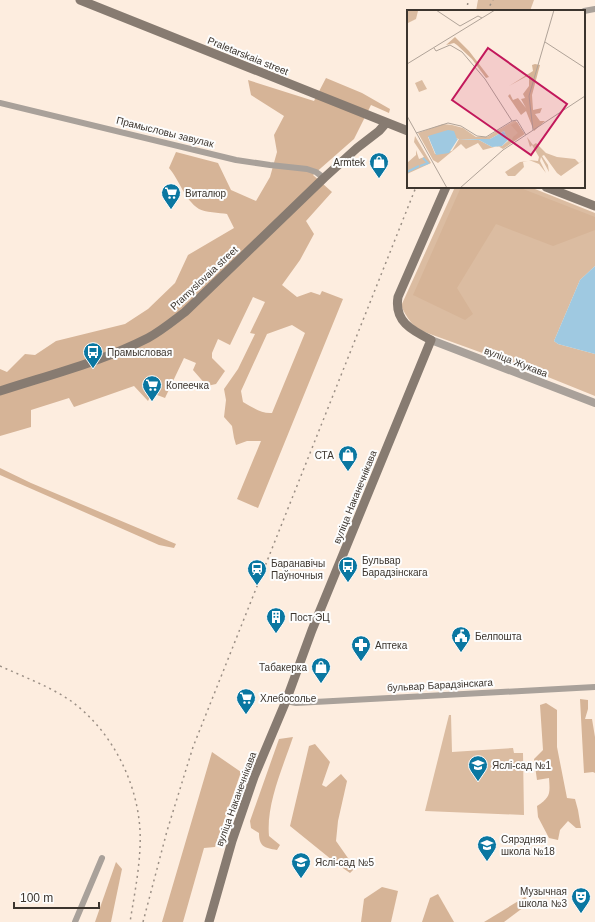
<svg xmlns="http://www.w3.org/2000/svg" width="595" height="922" font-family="Helvetica,sans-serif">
<rect width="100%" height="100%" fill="#fdeddf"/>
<g fill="#dbbca1">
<path d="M 478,0 L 534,0 L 530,11 L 476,11 Z"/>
<path d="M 455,187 L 530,187 L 595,213 L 595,266 L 580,280 L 554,341 L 558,344 L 595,354 L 595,396 L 543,375 L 430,334 C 413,328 409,321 401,306 Z"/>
<path d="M 449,715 L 451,715 L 452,752 L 513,748 L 514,753 L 523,753 L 524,815 L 425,811 Z"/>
</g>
<g fill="#d6b497" fill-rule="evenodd">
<path d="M 326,78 L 362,93 L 390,109 L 389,113 L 371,105 L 354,139 L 313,175 L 332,192 L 306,221 L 314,234 L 300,260 L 282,285 L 297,297 L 311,292 L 320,295 L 322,291 L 343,299 L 258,508 L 237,499 L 261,441 L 247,441 L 236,445 L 234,438 L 232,426 L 224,417 L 226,400 L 224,389 L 238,369 L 255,334 L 250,333 L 265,302 L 253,297 L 230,345 L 218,339 L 212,353 L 212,358 L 225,371 L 216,384 L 207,386 L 193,370 L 196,363 L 184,358 L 165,398 L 152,393 L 148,401 L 134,386 L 74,407 L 69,398 L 31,410 L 31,427 L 0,436 L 0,369 L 7,372 L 25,354 L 35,355 L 56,341 L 125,324 L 148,309 L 175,283 L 188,255 L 234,228 L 227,214 C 220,213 204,212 199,209 C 184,199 180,181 169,168 L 176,152 L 218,163 L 231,190 L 256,201 L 270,177 L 277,152 L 274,135 L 284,116 L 251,95 L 248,80 L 314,101 ZM 292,325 L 305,333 L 272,413 C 262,414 252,407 243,402 L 241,391 L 267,334 Z"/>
<path d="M 461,187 L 518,187 L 595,217 L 595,230 L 553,246 L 496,224 L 457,288 L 473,314 L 465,320 L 413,295 Z"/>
<path d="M 0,468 L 31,483 L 176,544 L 174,548 L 159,545 L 0,475 Z"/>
<path d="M 580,699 L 588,700 L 588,709 L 585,719 L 592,719 L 595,737 L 595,773 L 593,772 L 584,773 Z"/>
<path d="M 546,703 L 557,710 L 557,747 L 567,798 L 575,799 L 578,810 L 581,828 L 576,828 L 568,821 L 560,830 L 558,840 L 549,838 L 538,817 L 537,806 C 551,797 550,793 549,778 L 537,780 L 534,759 L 543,750 L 540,705 Z"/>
<path d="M 293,737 C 283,767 266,804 269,836 L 280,845 L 277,850 C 264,848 259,846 259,833 L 251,828 L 250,821 L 279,739 Z"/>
<path d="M 315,744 L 330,762 L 322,785 L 326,787 L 341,774 L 347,781 L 338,821 L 336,841 L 355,868 L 350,873 L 337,864 L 290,826 L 309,746 Z"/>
<path d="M 212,752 L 241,772 L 215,847 L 204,848 L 183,922 L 162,922 Z"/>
<path d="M 116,862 L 122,869 L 111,922 L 95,922 Z"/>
<path d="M 382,887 L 398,891 L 391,922 L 361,922 L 364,899 Z"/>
<path d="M 438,894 L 454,922 L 422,922 L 430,898 Z"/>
<path d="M 525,897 L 527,900 L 524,907 L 504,922 L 484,922 Z"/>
</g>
<path fill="#9fc9e1" d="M 595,266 L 595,354 L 558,344 L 554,341 L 580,280 Z"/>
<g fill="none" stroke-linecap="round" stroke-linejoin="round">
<g stroke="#a9a19a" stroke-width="6">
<path d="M 584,11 L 595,9"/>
<path d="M 0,103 L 236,160 L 270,165 L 307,169 L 316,172 L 324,178"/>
<path d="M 286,701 L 296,703 L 595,687"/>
<path d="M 75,922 L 102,858"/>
</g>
<path stroke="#a9a19a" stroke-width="8" d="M 431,340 L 595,403"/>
<g stroke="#877b71" stroke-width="9">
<path d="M 80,0 L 408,131"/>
<path d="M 546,187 L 595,206"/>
<path d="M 0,391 C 49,375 101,362 148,338 C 161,331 173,321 185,312 L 324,178 L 357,148 L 379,131 L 386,123"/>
<path d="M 209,922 L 232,841 L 254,777 L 286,701 L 312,630 L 431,340 C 411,330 394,321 398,297 L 446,187"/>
</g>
<g stroke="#9b8f85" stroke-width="1.5" stroke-dasharray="2 4" stroke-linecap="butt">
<path d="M 467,11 L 468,0"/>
<path d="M 487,11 L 493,0"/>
<path d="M 0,666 C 24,677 49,686 71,701 C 115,733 143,792 140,847 C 139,872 134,897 130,922"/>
<path d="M 143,922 L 167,831 L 193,747 L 416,187"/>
</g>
</g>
<defs>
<g id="shop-pin" transform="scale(1)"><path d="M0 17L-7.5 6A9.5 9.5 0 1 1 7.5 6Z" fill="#0a77a1" stroke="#fdfdfd"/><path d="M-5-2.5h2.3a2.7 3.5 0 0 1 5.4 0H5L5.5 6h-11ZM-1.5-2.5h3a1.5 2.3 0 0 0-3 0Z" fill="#fff"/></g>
<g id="supermarket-pin" transform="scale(1)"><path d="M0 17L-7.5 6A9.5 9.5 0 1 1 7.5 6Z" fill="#0a77a1" stroke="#fdfdfd"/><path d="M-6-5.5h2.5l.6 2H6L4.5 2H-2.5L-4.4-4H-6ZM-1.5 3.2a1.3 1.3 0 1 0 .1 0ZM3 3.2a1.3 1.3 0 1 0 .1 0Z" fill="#fff"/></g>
<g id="bus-pin" transform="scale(1)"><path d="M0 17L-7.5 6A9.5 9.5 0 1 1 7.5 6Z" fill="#0a77a1" stroke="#fdfdfd"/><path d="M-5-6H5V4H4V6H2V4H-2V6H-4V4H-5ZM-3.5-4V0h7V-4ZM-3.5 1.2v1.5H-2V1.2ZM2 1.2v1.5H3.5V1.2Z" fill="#fff"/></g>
<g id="station-pin" transform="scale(1)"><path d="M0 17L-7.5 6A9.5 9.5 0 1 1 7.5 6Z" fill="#0a77a1" stroke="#fdfdfd"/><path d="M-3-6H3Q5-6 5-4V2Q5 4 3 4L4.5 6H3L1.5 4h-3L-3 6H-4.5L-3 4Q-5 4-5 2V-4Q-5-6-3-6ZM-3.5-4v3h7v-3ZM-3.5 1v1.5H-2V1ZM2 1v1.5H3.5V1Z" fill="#fff"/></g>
<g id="building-pin" transform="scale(1)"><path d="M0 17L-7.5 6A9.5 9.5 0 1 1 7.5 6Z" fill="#0a77a1" stroke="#fdfdfd"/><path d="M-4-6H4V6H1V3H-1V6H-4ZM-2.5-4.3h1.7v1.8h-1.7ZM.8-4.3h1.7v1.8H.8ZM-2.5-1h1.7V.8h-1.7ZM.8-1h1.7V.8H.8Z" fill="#fff"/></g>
<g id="civic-pin" transform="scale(1)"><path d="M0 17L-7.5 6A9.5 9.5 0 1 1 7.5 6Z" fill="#0a77a1" stroke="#fdfdfd"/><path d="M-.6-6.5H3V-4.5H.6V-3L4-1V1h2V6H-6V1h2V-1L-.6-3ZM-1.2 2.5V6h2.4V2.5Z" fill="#fff"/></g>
<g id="pharmacy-pin" transform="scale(1)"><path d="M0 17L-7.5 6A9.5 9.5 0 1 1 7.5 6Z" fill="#0a77a1" stroke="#fdfdfd"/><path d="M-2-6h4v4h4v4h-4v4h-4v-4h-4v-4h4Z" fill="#fff"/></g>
<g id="school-pin" transform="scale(1)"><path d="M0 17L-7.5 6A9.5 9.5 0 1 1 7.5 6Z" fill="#0a77a1" stroke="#fdfdfd"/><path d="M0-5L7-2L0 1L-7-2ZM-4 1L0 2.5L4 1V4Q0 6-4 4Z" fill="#fff"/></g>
<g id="theatre-pin" transform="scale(1)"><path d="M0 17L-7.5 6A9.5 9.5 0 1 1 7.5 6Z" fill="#0a77a1" stroke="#fdfdfd"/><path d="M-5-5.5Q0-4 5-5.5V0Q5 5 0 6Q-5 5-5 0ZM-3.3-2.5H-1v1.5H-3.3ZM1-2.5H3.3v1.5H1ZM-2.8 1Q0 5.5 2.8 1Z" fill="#fff"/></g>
</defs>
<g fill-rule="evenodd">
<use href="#shop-pin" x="379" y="162"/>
<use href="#supermarket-pin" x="171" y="193"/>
<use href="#bus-pin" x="93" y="352"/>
<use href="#supermarket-pin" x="152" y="385"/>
<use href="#shop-pin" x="348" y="455"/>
<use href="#bus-pin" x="348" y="566"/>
<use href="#station-pin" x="257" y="569"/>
<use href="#building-pin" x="276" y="617"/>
<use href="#civic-pin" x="461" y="636"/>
<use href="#pharmacy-pin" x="361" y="645"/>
<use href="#shop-pin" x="321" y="667"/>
<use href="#supermarket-pin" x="246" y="698"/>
<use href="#school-pin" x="478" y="765"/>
<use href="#school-pin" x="487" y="845"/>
<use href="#school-pin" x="301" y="862"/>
<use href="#theatre-pin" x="581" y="897"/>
</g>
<g text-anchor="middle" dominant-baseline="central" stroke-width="4" stroke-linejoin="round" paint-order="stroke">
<g font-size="10" fill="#3c352e" stroke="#fdfdfd">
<text transform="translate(248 56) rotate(22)">Praletarskaia street</text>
<text transform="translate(165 132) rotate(14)">Прамысловы завулак</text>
<text transform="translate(204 278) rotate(-43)">Pramyslovaia street</text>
<text transform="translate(516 362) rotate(21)">вуліца Жукава</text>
<text transform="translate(355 497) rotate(-68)">вуліца Наканечнікава</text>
<text transform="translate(440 685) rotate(-3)">бульвар Барадзінскага</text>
<text transform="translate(236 799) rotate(-70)">вуліца Наканечнікава</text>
</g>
<g font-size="10" fill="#3c352e" stroke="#fdfdfd" text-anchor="start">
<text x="365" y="162" text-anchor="end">Armtek</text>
<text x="185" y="193">Виталюр</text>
<text x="107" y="352">Прамысловая</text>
<text x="166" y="385">Копеечка</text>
<text x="334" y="455" text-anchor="end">СТА</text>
<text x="362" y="560">Бульвар<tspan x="362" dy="12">Барадзінскага</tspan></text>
<text x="271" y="563">Баранавічы<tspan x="271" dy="12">Паўночныя</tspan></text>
<text x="290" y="617">Пост ЭЦ</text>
<text x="475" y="636">Белпошта</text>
<text x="375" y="645">Аптека</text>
<text x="307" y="667" text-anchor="end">Табакерка</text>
<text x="260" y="698">Хлебосолье</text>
<text x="492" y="765">Яслі-сад №1</text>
<text x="501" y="839">Сярэдняя<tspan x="501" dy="12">школа №18</tspan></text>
<text x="315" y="862">Яслі-сад №5</text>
<text x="567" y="891" text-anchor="end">Музычная<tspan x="567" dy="12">школа №3</tspan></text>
</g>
</g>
<g transform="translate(407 10)">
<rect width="178" height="178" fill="#fdeddf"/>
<path d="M 1,0 L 11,1 L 9,9 L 1,13 ZM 15,70 L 20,79 L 12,82 L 8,73 ZM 108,110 L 118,124 L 96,139 L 91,136 L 76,140 L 71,133 L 59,139 L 54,134 L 31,153 L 26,150 L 11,123 L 36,114 L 45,115 L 56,118 L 69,127 L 80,127 ZM 47,121 L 46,128 L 33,126 L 42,131 L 47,128 L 52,129 L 45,141 L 28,144 L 21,127 ZM 97,121 L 101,131 L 95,136 L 85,137 L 72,130 L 52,129 L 83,129 ZM 8,126 L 24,153 L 0,164 L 0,153 L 9,145 L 9,140 L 12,149 L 17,147 L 7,132 ZM 120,127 L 126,135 L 129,133 L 139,143 L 150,147 L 168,149 L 172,153 L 178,149 L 154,166 L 150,163 L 137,145 L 135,146 L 141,155 L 142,162 L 134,147 L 133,151 L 139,163 L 132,154 L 122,150 L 131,151 L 132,147 L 125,135 L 123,137 ZM 121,151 L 116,152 L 117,157 L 108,166 L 101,166 L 98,162 L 113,152 Z" fill="#dbbca1" fill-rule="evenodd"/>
<path d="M 48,27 L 62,41 L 82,67 L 79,68 L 65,49 L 50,35 L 47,33 L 39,35 ZM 128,54 L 133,55 L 125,85 L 126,100 L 135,98 L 133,103 L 128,104 L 133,111 L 138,111 L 127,121 L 119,101 L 114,105 L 101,86 L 103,84 L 106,90 L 111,88 L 119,98 L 114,89 L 118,88 L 116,84 L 122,76 L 122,65 L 102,76 L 126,61 L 125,55 ZM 110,112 L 117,124 L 104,133 L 106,127 L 111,123 L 104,115 Z" fill="#d6b497"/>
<path d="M 41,120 L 47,121 L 50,129 L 83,129 L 97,121 L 101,130 L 95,136 L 85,137 L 72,130 L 51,129 L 42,143 L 29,145 L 21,126 Z" fill="#9fc9e1"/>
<path fill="none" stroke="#9fc9e1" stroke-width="2" d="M 13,156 L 21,153 L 16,148M 0,162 L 12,156"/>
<path fill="none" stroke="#b0a398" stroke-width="1" d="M 29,0 L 53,16 L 71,6 L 75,8M 138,32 L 178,58M 27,38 L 29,41 L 43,35 L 55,42 L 78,69 L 105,111 L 110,110 L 119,125M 0,54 L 88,0M 0,106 L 40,178M 126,120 L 122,86 L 147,0M 9,123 L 41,113 L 54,116 L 70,126 L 79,127 L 105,111M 53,178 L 96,140 L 178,86"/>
<path fill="#c2185b" fill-opacity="0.15" stroke="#c2185b" stroke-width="2" d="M 81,38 L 160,94 L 124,145 L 45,90 Z"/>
<rect width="178" height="178" fill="none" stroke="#3c352e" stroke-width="2"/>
</g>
<path d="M14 902v6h85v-6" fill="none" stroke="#3c352e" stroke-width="2"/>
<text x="20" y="902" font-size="12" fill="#3c352e" stroke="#fdfdfd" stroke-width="3" paint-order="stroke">100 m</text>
</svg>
